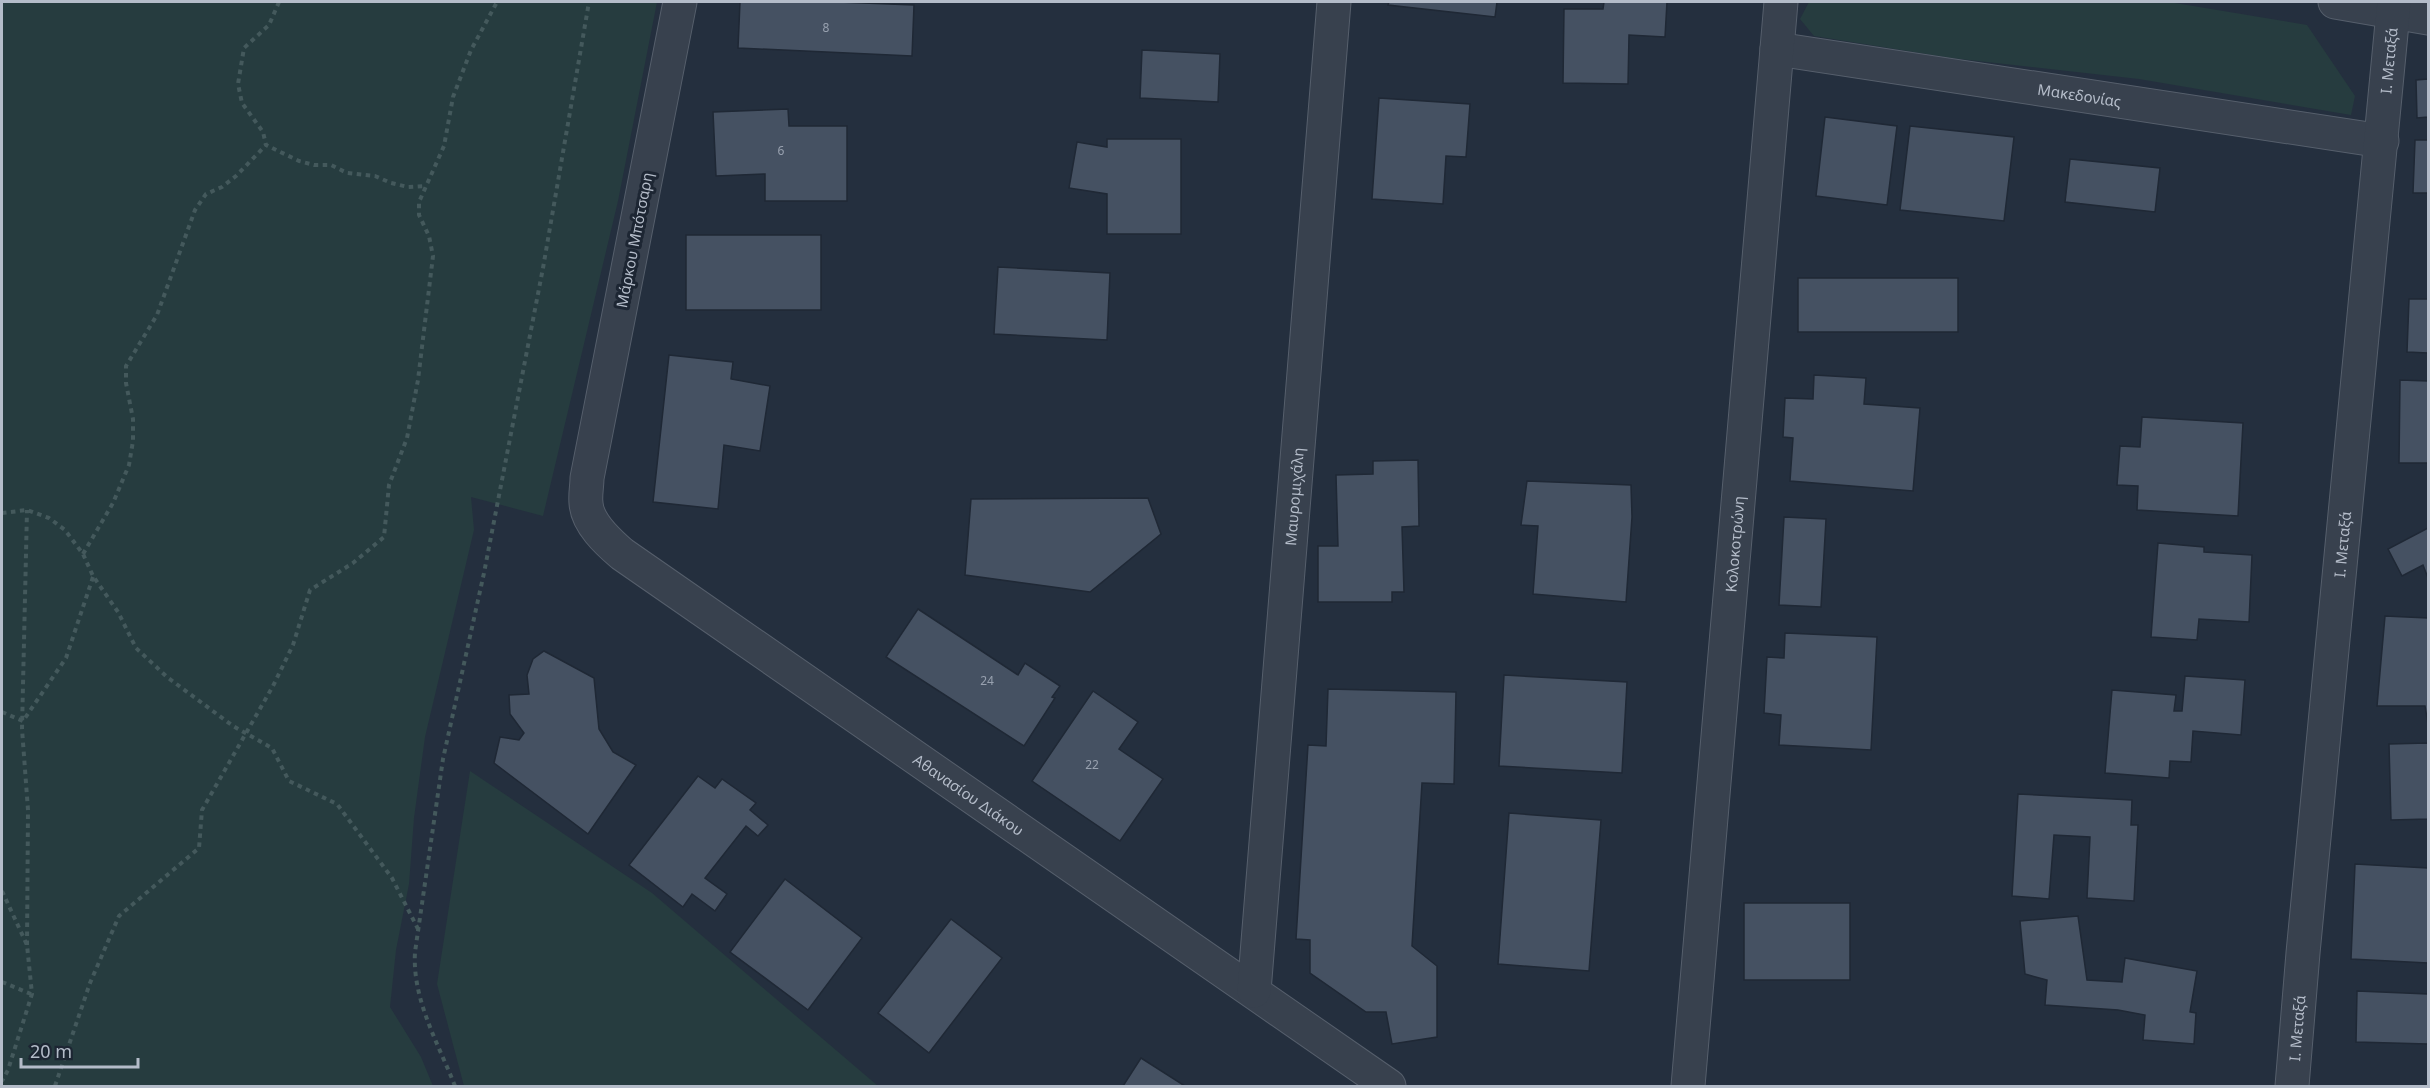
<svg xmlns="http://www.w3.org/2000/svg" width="2430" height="1088" font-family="'Noto Sans',sans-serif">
<rect width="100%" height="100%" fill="#242f3e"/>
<g fill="#263c3f">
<path d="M 2,2 L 657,2 L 618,201 L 543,516 L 471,497 L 474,530 L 425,737 L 414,818 L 409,884 L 396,950 L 390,1007 L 421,1057 L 433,1086 L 2,1086 Z"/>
<path d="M 1809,2 L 2169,2 L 2307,25 L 2355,96 L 2351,115 L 2139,79 L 1951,58 L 1814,36 L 1800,19 Z"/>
<path d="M 470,771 L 652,893 L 878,1086 L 464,1086 L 437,984 Z"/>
</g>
<g fill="#455162" stroke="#1f2835" stroke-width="1.5">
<path d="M 740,2 L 838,2 L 914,5 L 912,56 L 738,48 Z"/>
<path d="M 1389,2 L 1497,2 L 1495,17 L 1388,5 Z"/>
<path d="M 1604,2 L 1667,2 L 1665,37 L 1629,35 L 1628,84 L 1563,83 L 1564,9 L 1603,9 Z"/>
<path d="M 1142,50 L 1220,54 L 1218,102 L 1140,98 Z"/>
<path d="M 2428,79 L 2428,117 L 2417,118 L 2416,80 Z"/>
<path d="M 1379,98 L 1470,104 L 1466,157 L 1446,156 L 1443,204 L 1372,199 Z"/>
<path d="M 788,109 L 789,126 L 847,126 L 847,201 L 765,201 L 765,174 L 716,176 L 713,112 Z"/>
<path d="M 1825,117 L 1897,126 L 1887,205 L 1816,196 Z"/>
<path d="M 1910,126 L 2014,137 L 2004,221 L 1900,210 Z"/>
<path d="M 1107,139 L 1181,139 L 1181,234 L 1107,234 L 1107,194 L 1069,188 L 1077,142 L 1107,147 Z"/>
<path d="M 2415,140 L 2428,140 L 2428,193 L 2413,193 Z"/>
<path d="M 2070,159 L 2160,168 L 2155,212 L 2065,202 Z"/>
<rect x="686" y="235" width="135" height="75"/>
<path d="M 998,267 L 1110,273 L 1107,340 L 994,334 Z"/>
<rect x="1798" y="278" width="160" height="54"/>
<path d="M 2409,299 L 2428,299 L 2428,353 L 2407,352 Z"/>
<path d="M 669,355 L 733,362 L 731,379 L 770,386 L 760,451 L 724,445 L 718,509 L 653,502 Z"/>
<path d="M 1814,375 L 1866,378 L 1864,404 L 1920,408 L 1913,491 L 1790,481 L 1793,438 L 1783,437 L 1785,398 L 1813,399 Z"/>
<path d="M 2400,380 L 2428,381 L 2428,463 L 2399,463 Z"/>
<path d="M 2142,417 L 2243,423 L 2238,516 L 2137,510 L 2138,486 L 2117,485 L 2120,446 L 2140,447 Z"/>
<path d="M 1418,460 L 1419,526 L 1402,527 L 1404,592 L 1392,592 L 1392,602 L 1318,602 L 1318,546 L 1338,546 L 1336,475 L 1373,474 L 1373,461 Z"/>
<path d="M 1527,481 L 1631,485 L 1632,517 L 1626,602 L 1533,594 L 1538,526 L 1521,525 Z"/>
<path d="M 1148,498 L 1161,534 L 1090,592 L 965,575 L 971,499 Z"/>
<path d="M 1784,517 L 1826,519 L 1821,607 L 1779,605 Z"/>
<path d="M 2428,528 L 2428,578 L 2423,565 L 2402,576 L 2388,549 Z"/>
<path d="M 2158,543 L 2204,547 L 2204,552 L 2252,555 L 2249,622 L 2199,619 L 2197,640 L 2151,637 Z"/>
<path d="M 918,609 L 1018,675 L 1025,663 L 1060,686 L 1052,697 L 1055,698 L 1024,746 L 886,657 Z"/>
<path d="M 2385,616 L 2428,618 L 2428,724 L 2425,706 L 2377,706 Z"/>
<path d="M 1785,633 L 1877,637 L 1871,750 L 1779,745 L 1781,715 L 1764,713 L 1767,657 L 1784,658 Z"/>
<path d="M 544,651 L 594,678 L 599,729 L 613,752 L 636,765 L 588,834 L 494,763 L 500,737 L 519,740 L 524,733 L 510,714 L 509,695 L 529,694 L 527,675 L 533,659 Z"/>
<path d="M 1504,675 L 1627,682 L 1622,773 L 1499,766 Z"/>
<path d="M 2185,676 L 2245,680 L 2241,735 L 2193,731 L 2191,762 L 2170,761 L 2169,778 L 2105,773 L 2112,690 L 2176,695 L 2174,711 L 2182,711 Z"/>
<path d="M 1328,689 L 1456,692 L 1454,784 L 1422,783 L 1412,946 L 1437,966 L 1437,1037 L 1392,1044 L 1386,1012 L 1366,1012 L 1310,973 L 1310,940 L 1296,939 L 1308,745 L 1326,746 Z"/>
<path d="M 1093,691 L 1138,722 L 1119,749 L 1163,779 L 1120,841 L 1032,781 Z"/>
<path d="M 2428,743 L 2428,819 L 2391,820 L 2389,744 Z"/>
<path d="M 698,776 L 715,788 L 722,779 L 756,803 L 750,810 L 768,825 L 758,836 L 746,826 L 705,878 L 727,894 L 715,911 L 692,894 L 683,907 L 629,865 Z"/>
<path d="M 2018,794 L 2132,800 L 2131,825 L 2138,825 L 2134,901 L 2087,898 L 2090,837 L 2054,835 L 2049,899 L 2012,896 Z"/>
<path d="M 1509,813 L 1601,820 L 1589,971 L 1498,964 Z"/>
<path d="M 2355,864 L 2428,868 L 2428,963 L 2351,959 Z"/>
<path d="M 785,879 L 862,938 L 808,1010 L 730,952 Z"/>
<rect x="1744" y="903" width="106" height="77"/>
<path d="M 2078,916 L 2087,980 L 2122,982 L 2125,958 L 2197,971 L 2190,1012 L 2196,1013 L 2194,1044 L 2143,1040 L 2145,1015 L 2118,1010 L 2045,1005 L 2047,980 L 2025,974 L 2020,921 Z"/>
<path d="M 951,919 L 1002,958 L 929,1053 L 878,1013 Z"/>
<path d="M 2357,991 L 2428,994 L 2428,1044 L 2356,1042 Z"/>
<path d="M 1141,1058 L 1185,1086 L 1123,1086 Z"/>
</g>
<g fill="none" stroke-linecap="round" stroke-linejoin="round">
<g stroke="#565f6c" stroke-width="35">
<g id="minor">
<path id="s1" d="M 680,2 L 587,478 C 587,486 585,495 586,503 C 587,523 608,542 622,554 L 1389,1086"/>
<path d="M 2335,2 L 2428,18"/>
<path id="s2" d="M 1777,49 L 2382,141"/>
<path id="s3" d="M 1254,991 L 1334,2"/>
<path id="s4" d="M 1688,1086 L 1781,2"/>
<path id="s5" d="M 2292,1086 L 2303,953 L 2394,2"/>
</g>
</g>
<g stroke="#44595c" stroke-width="4" stroke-dasharray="4.5 4.5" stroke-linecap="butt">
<path d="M 279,2 L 269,25 L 244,48 L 238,84 L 242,103 L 263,132 L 266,145 L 299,161 L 314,165 L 331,165 L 347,173 L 375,176 L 391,183 L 408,187 L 425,186"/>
<path d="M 2,513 L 27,510 L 49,518 L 65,530 L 83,554 L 93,576 L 118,612 L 136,648 L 167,677 L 233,726 L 272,748 L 289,781 L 337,804 L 392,878 L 418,929"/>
<path d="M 83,554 L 113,503 L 129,465 L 133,441 L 133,419 L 126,383 L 126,366 L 157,315 L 195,210 L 206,194 L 222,187 L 236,176 L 266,145"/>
<path d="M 2,712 L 23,721 L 66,658 L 93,577"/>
<path d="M 2,891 L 27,945 L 32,994 L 8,1070 L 2,1081"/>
<path d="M 27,945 L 28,810 L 22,729 L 27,510"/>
<path d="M 2,982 L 31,994"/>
<path d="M 55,1086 L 90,983 L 119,916 L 199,848 L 202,810 L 273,686 L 293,645 L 310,590 L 353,563 L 384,537 L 389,485 L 407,438 L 418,380 L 433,256 L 429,236 L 419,215 L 419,202 L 444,146 L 453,97 L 471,50 L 497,2"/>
<path d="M 455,1086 C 438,1043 412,999 415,952 L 443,759 L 484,573 L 543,268 L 589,2"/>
</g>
<use href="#minor" stroke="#38414e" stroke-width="33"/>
</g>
<g text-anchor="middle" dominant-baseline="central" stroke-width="6" stroke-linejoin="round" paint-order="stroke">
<g font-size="12" fill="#98a1af">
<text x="826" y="27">8</text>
<text x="781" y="150">6</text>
<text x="987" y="680">24</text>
<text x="1092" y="764">22</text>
</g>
<g font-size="15" fill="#b4bcc9" stroke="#1d2633">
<text stroke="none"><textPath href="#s5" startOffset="1030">Ι. Μεταξά</textPath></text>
<text stroke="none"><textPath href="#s2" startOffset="306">Μακεδονίας</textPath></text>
<text transform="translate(634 240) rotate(-79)">Μάρκου Μπότσαρη</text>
<text stroke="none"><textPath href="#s3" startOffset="496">Μαυρομιχάλη</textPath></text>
<text stroke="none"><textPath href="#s4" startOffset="544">Κολοκοτρώνη</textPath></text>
<text stroke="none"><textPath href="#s5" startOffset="544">Ι. Μεταξά</textPath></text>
<text stroke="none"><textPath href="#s1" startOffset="996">Αθανασίου Διάκου</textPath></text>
<text stroke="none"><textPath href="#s5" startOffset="58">Ι. Μεταξά</textPath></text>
</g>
</g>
<rect width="2430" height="1088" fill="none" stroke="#b4bcc9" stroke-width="6"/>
<path d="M21 1058v9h117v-9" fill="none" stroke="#b4bcc9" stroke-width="3"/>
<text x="30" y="1058" font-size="18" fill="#b4bcc9" stroke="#1d2633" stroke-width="4.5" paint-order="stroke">20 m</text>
</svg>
